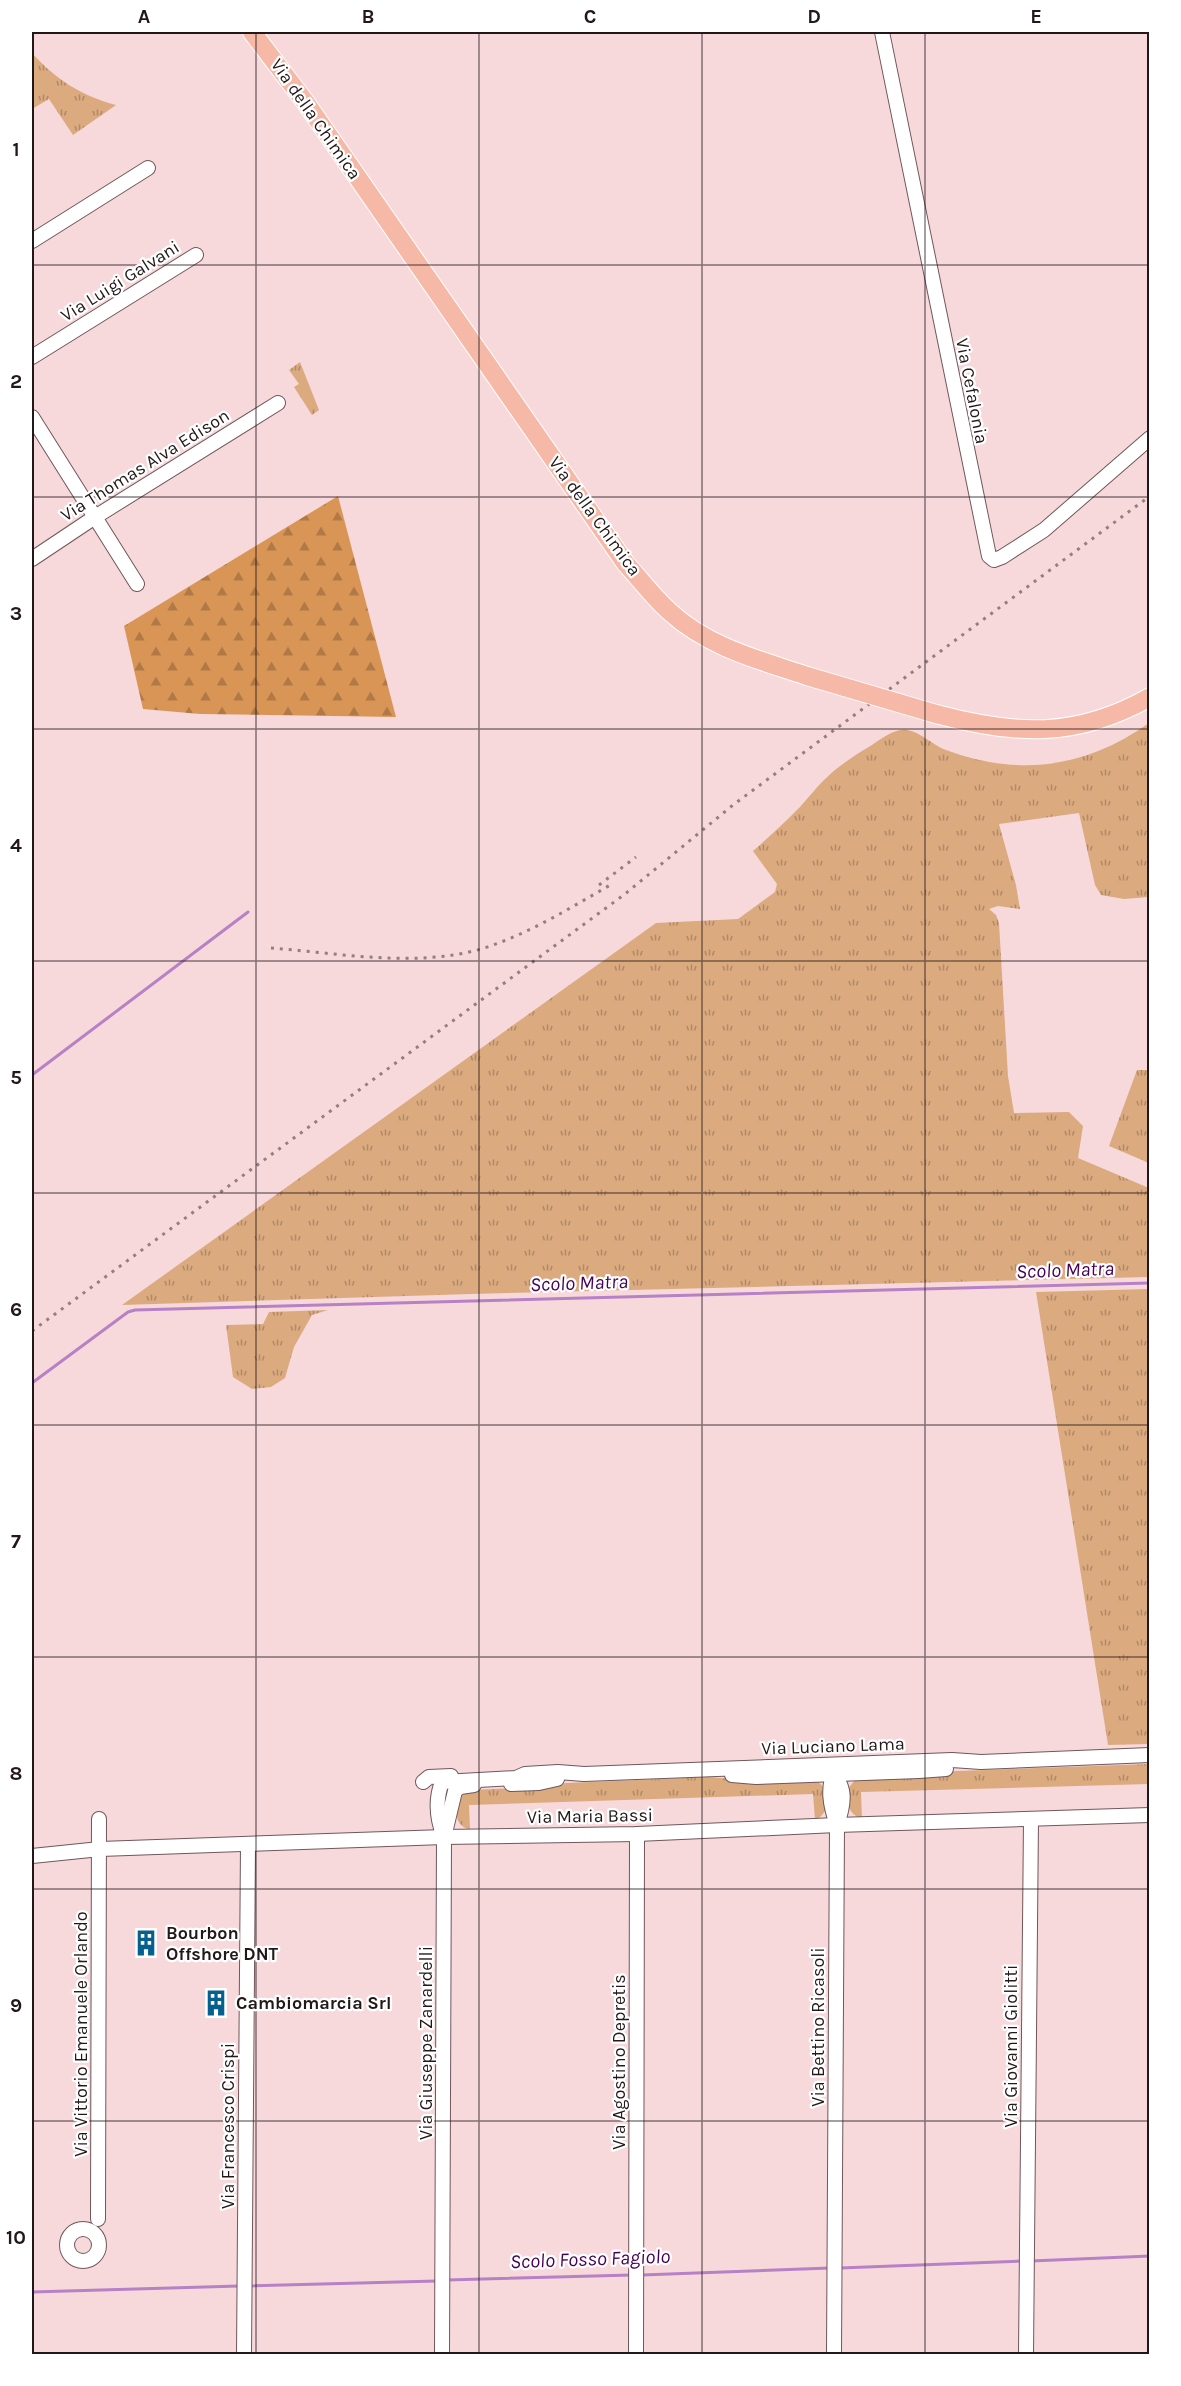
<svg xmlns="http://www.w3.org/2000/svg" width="1181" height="2386" font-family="Karla,sans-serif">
<defs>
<pattern id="grass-tufts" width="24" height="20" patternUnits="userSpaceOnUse" patternTransform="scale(1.5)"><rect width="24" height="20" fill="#dbaa7f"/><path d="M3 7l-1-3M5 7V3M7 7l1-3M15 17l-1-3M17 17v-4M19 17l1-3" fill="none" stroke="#b18967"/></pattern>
<pattern id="forest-firs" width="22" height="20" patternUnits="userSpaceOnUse" patternTransform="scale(1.5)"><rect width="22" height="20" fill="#d99556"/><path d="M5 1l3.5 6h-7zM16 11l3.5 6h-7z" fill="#b07946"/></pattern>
</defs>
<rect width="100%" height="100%" fill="#f7d9dc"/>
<g fill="url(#grass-tufts)">
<path d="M 32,53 C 55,79 82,96 116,105 L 73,135 L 49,99 L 32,109 Z"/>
<path d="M 300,362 L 319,410 L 312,415 L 294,387 L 299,384 L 289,370 Z"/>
<path d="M 1149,723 L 1149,897 L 1124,899 L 1101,895 L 1095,885 L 1079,813 L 999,824 L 1016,885 L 1020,909 L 998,906 L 989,909 L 996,915 L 999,923 L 1008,1076 L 1014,1113 L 1069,1112 L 1083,1126 L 1078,1158 L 1149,1188 L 1149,1277 L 471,1294 L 122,1305 L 656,923 L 738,919 L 775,892 L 777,884 L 753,851 C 769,837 785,822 800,807 C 808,798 816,788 824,780 C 838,766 855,755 872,745 C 880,739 891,732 900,730 C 916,727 932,745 946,750 C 1018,777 1086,768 1149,723 Z"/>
<path d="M 1137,1070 L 1149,1070 L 1149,1163 L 1109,1146 Z"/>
<path d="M 1149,1289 L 1149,1744 L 1108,1745 L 1036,1292 Z"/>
<path d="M 328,1310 L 312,1315 L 294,1347 L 285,1378 L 271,1387 L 252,1389 L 233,1377 L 226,1325 L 263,1324 L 269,1312 Z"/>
<path d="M 1149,1764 L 1149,1784 L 861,1792 L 862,1819 C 847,1813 848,1804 847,1790 L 855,1780 L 957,1771 Z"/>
<path d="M 709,1777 L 742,1780 L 815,1780 C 831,1788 832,1813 815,1820 L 813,1794 L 469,1805 L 470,1830 C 453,1824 456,1812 459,1797 L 471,1790 L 535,1787 L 566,1783 Z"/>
</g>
<path fill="url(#forest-firs)" d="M 338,496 L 396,717 L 200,714 L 143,709 L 124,626 Z"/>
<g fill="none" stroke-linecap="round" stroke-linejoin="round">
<g stroke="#b781c5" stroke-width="3">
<path d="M 32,1075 L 248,912"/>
<path d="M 32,1383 L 128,1312 L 135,1310 L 1150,1283"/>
<path d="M 1031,2261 L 1150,2256"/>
<path d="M 840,2268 L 1022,2261"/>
<path d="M 642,2275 L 830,2268"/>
<path d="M 447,2280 L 632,2275"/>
<path d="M 249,2286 L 437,2281"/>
<path d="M 32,2292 L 239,2286"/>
</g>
<g stroke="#70575a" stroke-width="16">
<g id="minor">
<path d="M 882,32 L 989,556 L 994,560 L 1002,557 L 1044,530 L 1150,438"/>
<path d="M 32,241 L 148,168"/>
<path d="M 32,357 L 196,255"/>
<path d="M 32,417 L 137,584"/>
<path d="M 32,559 L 95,517 L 278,403"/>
<path d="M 828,1770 C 848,1785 844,1804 837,1825"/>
<path d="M 732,1775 L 756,1777 L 919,1771 L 946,1769"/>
<path d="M 423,1782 L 429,1777 L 451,1776"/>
<path d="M 511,1784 L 539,1783 L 557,1779"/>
<path d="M 444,1837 L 455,1791 L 460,1787 L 474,1785"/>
<path d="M 32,1856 L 100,1849 L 444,1837 L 637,1834 L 837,1825 L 1150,1815"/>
<path d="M 98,2219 L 99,1819"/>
<circle cx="83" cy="2245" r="16"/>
<path d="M 244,2354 L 248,1845"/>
<path d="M 442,2354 L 444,1837 C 437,1819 435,1800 442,1782 L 516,1778 L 525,1774 L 558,1772 L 584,1774 L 952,1760 L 981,1762 L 1150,1755"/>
<path d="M 636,2354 L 637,1834"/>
<path d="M 834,2354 L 837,1825 C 830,1805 827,1788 835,1769 L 848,1768"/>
<path d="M 1026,2354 L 1031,1819"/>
</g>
</g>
<g stroke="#fff" stroke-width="20">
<g id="major">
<path d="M 252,32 L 306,103 L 626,564 C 641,580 654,598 670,612 C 708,647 759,660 807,676"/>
<path d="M 936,714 C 1015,735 1076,739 1150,697"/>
</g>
</g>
<use href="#minor" stroke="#fff" stroke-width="14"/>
<use href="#major" stroke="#f7b9a7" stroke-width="18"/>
<g stroke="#937e80" stroke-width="3" stroke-dasharray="3 6" stroke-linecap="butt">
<path d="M 599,885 L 636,857"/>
<path d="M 271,948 C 339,953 414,968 481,949 C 527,935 570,908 612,884"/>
<path d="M 32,1331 L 625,894 L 733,805 L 1150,496"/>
</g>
<g stroke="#fff" stroke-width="20" stroke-linecap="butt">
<path id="major-bridge" d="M 807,676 L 936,714"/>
</g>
<use href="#major-bridge" stroke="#f7b9a7" stroke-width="18"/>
</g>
<path fill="none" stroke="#221819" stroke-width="1.5" stroke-opacity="0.55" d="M 256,32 L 256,2354M 479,32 L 479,2354M 702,32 L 702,2354M 925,32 L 925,2354M 32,265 L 1150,265M 32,497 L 1150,497M 32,729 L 1150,729M 32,961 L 1150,961M 32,1193 L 1150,1193M 32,1425 L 1150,1425M 32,1657 L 1150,1657M 32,1889 L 1150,1889M 32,2121 L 1150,2121"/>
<defs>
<g id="building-bare" transform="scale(2.07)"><path d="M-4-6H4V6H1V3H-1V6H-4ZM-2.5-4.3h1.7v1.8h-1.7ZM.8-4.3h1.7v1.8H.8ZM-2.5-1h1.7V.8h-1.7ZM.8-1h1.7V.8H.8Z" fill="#056090" stroke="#fff" stroke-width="2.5" paint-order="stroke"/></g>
</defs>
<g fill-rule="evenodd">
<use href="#building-bare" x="146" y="1943"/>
<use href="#building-bare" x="216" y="2003"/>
</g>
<g text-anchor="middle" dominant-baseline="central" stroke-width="4.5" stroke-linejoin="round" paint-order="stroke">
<g font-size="18" fill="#221819" stroke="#fff">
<text transform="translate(316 119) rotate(55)">Via della Chimica</text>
<text transform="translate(120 281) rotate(-32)">Via Luigi Galvani</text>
<text transform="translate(972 391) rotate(79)">Via Cefalonia</text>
<text transform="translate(145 465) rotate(-32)">Via Thomas Alva Edison</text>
<text transform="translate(595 516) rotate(54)">Via della Chimica</text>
<text transform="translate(833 1746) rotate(-2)">Via Luciano Lama</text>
<text transform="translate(590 1816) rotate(-1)">Via Maria Bassi</text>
<text transform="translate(818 2027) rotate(-90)">Via Bettino Ricasoli</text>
<text transform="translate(81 2034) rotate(-90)">Via Vittorio Emanuele Orlando</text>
<text transform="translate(426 2043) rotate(-90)">Via Giuseppe Zanardelli</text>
<text transform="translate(1011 2046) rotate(-90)">Via Giovanni Giolitti</text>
<text transform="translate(619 2062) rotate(-90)">Via Agostino Depretis</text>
<text transform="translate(228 2126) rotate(-90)">Via Francesco Crispi</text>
</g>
<g font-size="18" font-weight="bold" fill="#221819" stroke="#fff" text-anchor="start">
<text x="166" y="1933">Bourbon<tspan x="166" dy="21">Offshore DNT</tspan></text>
<text x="236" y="2003">Cambiomarcia Srl</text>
</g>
<g font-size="20" font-style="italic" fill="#480057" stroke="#fff">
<text transform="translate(1065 1270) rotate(-2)">Scolo Matra</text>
<text transform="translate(579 1283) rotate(-2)">Scolo Matra</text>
<text transform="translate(590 2259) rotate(-2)">Scolo Fosso Fagiolo</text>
</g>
</g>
<rect width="1181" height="2386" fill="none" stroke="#ffffff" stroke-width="66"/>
<rect x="33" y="33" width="1115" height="2320" fill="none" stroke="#221819" stroke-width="2"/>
<g font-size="20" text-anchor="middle" font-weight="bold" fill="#221819">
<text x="144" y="23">A</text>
<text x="368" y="23">B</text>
<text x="590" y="23">C</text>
<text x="814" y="23">D</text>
<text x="1036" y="23">E</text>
<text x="16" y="156">1</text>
<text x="16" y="388">2</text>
<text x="16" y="620">3</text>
<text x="16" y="852">4</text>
<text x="16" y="1084">5</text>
<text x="16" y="1316">6</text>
<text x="16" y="1548">7</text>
<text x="16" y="1780">8</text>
<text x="16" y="2012">9</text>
<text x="16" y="2244">10</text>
</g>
</svg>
